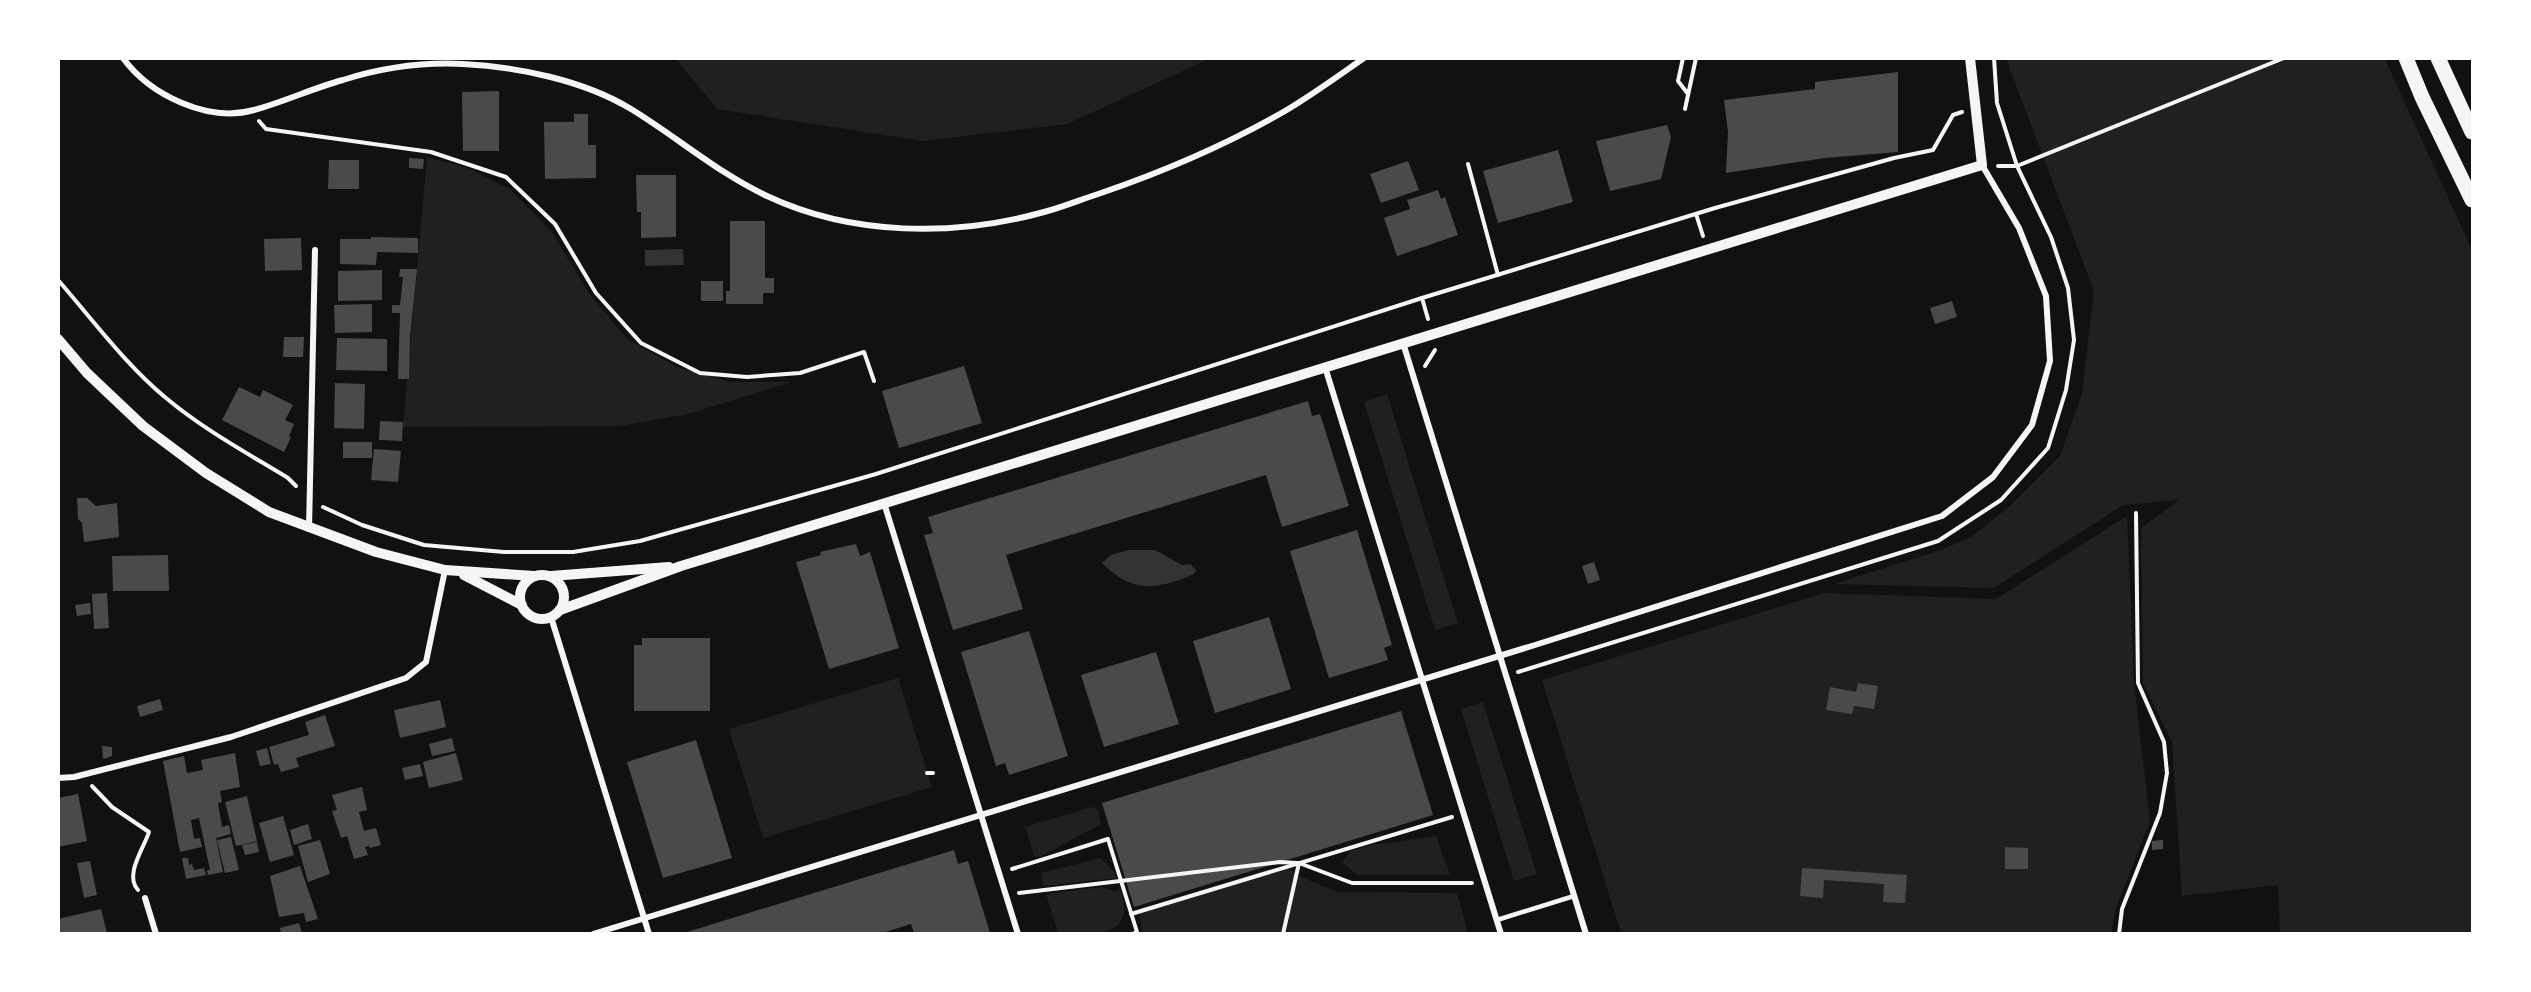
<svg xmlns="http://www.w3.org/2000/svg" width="2531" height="992" font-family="Lato,sans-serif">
<rect width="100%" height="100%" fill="#111"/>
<g fill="#202020">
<path d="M 676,59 L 1209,59 L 1067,124 L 923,141 L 717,109 Z"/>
<path d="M 2006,59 L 2385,59 L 2472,250 L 2472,933 L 2280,933 L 2278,885 L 2182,896 L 2172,742 L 2143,683 L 2141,528 L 2179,500 L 2123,505 L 1994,588 L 1834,584 L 1941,550 L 1971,537 L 2010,506 L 2060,456 L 2082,393 L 2094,291 Z"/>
<path d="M 427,157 L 468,168 L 510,189 L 552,232 L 588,292 L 627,339 L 677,367 L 729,382 L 792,382 L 688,414 L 620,426 L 403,427 Z"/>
<path d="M 1387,394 L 1458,623 L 1435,630 L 1364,402 Z"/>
<path d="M 2127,516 L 2134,683 L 2150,821 L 2116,908 L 2111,933 L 1621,933 L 1542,680 L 1824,593 L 1996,599 Z"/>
<path d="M 898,678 L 932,787 L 763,838 L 729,729 Z"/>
<path d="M 1483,702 L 1537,874 L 1514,881 L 1461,709 Z"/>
<path d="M 1092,807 L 1098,810 L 1101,824 L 1040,857 L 1034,856 L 1025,827 Z"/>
<path d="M 1436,836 L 1450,875 L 1357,875 L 1342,862 L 1350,851 L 1371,845 Z"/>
<path d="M 1101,858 L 1116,874 L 1116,878 L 1043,886 L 1041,873 Z"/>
<path d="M 1283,865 L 1301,877 L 1338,892 L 1457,893 L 1468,933 L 1142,933 L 1139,909 Z"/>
<path d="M 1102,887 L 1117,892 L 1119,888 C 1123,895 1124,903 1124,911 C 1122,940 1077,934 1058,933 L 1046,894 Z"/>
</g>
<g fill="#333">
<path d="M 683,249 L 684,265 L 645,266 L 645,250 Z"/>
<path d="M 1128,550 L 1155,550 L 1182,565 L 1190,564 L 1196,570 L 1194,574 C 1156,590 1133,594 1102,563 L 1111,555 Z"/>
</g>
<g fill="#4a4a4a">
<path d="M 1898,72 L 1898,152 L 1825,158 L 1726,173 L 1728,132 L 1724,100 L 1815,89 L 1815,82 Z"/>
<path d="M 499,91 L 499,151 L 463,151 L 462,92 Z"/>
<path d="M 574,114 L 588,114 L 588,145 L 596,145 L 596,178 L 545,179 L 544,122 L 574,122 Z"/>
<path d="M 1667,125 L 1671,137 L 1661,179 L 1610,191 L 1596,141 Z"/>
<path d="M 1558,150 L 1573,202 L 1498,223 L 1483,171 Z"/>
<path d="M 409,158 L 424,159 L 423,169 L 409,168 Z"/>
<path d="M 329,160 L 359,160 L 359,189 L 328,189 Z"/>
<path d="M 1408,161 L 1419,190 L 1381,203 L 1370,174 Z"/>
<path d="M 636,175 L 676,175 L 676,237 L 641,238 L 641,212 L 637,212 Z"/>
<path d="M 1438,190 L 1441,199 L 1445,197 L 1458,235 L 1397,256 L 1384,218 L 1410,209 L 1407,200 Z"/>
<path d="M 730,221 L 765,221 L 765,278 L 774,278 L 774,293 L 763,293 L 763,304 L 726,304 L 726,291 L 730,291 Z"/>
<path d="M 371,237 L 418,238 L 418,253 L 377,252 L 376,265 L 340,264 L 340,239 L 371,239 Z"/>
<path d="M 301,238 L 302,270 L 265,271 L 264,239 Z"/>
<path d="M 400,269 L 417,269 L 410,337 L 409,379 L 398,379 L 400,313 L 392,313 L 392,305 L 400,305 L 403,277 L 399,277 Z"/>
<path d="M 382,270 L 382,300 L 338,301 L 338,271 Z"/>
<rect x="701" y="281" width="22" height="20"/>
<path d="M 1952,301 L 1957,317 L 1935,324 L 1930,308 Z"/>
<path d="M 372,304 L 372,332 L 335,333 L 334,305 Z"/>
<path d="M 284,337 L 304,337 L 303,357 L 283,357 Z"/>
<path d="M 337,338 L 387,339 L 387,371 L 336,370 Z"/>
<path d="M 964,366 L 982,423 L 899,448 L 882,391 Z"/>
<path d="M 335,383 L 365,384 L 364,429 L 334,428 Z"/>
<path d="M 239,387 L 260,397 L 263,390 L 293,405 L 285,420 L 294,424 L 289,436 L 291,437 L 284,452 L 222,420 Z"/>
<path d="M 1308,401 L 1312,416 L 1320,414 L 1349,506 L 1282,527 L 1266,475 L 1022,550 L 1006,555 L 1023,609 L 953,630 L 924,535 L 933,533 L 928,517 Z"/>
<path d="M 380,421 L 403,422 L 402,441 L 379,440 Z"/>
<rect x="343" y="442" width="29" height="16"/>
<path d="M 374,449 L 401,451 L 398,482 L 371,480 Z"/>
<path d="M 77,498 L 87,498 L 96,506 L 117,503 L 119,537 L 84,542 L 82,523 L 78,519 Z"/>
<path d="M 1357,530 L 1392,645 L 1384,648 L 1388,660 L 1329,678 L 1290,551 Z"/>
<path d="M 856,544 L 860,556 L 870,552 L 899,648 L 829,669 L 796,562 L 821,555 L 820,552 Z"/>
<path d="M 168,555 L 169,591 L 113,591 L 112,556 Z"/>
<path d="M 1594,562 L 1600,580 L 1588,584 L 1582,566 Z"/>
<path d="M 107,593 L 109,628 L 94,629 L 92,594 Z"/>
<path d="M 90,603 L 91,614 L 77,616 L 75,605 Z"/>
<path d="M 1269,617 L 1291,689 L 1215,713 L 1193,641 Z"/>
<path d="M 1029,631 L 1068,756 L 1009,775 L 1005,763 L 996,766 L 961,652 Z"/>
<path d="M 642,638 L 710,638 L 710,711 L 634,711 L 634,645 L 642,645 Z"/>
<path d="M 1156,652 L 1179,724 L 1104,747 L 1081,675 Z"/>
<path d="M 1858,683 L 1878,686 L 1874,709 L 1854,706 L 1852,714 L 1826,710 L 1830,687 L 1856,692 Z"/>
<path d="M 160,699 L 163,710 L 140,717 L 137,706 Z"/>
<path d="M 440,700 L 446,727 L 400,738 L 394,710 Z"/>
<path d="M 1401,711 L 1433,815 L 1134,907 L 1102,803 Z"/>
<path d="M 325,715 L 335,746 L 296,758 L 299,767 L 281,772 L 278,764 L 274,765 L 269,747 L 309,735 L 305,722 Z"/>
<path d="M 452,738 L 455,751 L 432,756 L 429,744 Z"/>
<path d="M 696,740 L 732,858 L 663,878 L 627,762 Z"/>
<path d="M 102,746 L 112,747 L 112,756 L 103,759 Z"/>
<path d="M 267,748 L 271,764 L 260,766 L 256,751 Z"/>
<path d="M 235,753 L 240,787 L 220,791 L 222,802 L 218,803 L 222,827 L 229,825 L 231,834 L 216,838 L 223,872 L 208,875 L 207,870 L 210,870 L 199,818 L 191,820 L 194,839 L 200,838 L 202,847 L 180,852 L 163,761 L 184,756 L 187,773 L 203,770 L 201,760 Z"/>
<path d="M 456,753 L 463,780 L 429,788 L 423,762 Z"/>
<path d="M 420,764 L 423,776 L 405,780 L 402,768 Z"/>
<path d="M 362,787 L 367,810 L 359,812 L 364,831 L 376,828 L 381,845 L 370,848 L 369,846 L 365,847 L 368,855 L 354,859 L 347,836 L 341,838 L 332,811 L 337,810 L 332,795 Z"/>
<path d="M 78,794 L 87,841 L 58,847 L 58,798 Z"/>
<path d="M 247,796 L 257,841 L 236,846 L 225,802 Z"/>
<path d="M 283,816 L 294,855 L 270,862 L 259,823 Z"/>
<path d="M 308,824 L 312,839 L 294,845 L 290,830 Z"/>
<path d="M 231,837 L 239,870 L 225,873 L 217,840 Z"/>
<path d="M 320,840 L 330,874 L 308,882 L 298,846 Z"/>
<path d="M 2163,840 L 2163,849 L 2152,850 L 2152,841 Z"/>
<path d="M 257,842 L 259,852 L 245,855 L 242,845 Z"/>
<path d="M 2005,847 L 2028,848 L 2028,869 L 2005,869 Z"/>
<path d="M 954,850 L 958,864 L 968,861 L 990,933 L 914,933 L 911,924 L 882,933 L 688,933 L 687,932 Z"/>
<path d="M 182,858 L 188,858 L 189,865 L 192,864 L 194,870 L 204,868 L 206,875 L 186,879 Z"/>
<path d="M 90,861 L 97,895 L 84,898 L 77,863 Z"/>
<path d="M 300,866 L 318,919 L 306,922 L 304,913 L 279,917 L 270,876 Z"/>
<path d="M 1802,868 L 1907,875 L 1905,903 L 1883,902 L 1884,884 L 1824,880 L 1823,898 L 1800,896 Z"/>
<path d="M 101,909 L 107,933 L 58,933 L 58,919 Z"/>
<path d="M 299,923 L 302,933 L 281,933 L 280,928 Z"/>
</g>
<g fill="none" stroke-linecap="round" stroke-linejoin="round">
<g stroke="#f5f5f5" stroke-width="4">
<path d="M 1683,58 L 1678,81 L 1688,94"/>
<path d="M 1685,109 L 1696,58"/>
<path d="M 259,121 L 266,129 L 431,152 L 506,177 L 555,224 L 596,293 L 641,343 L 700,373 L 747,377 L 800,373 L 864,352 L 874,381"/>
<path d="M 1468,164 L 1498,275"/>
<path d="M 1998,166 L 2017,166 L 2284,58"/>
<path d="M 1696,214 L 1703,236"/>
<path d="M 58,280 C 93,320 125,364 166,398 C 203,429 247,453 288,478 L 296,486"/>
<path d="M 1422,298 L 1428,319"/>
<path d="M 1425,366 L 1435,350"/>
<path d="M 323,507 L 362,525 L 424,545 L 504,552 L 573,552 L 640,541 L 876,474 L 1422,298 L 1715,208 L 1894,158 L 1933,150 L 1953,115 L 1962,112"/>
<path d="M 1518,672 L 1938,541 L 2001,500 L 2048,448 L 2066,390 L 2074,340 L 2068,288 L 2051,237 L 2017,166 L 1997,103 L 1994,58"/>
<path d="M 927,773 L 933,773"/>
<path d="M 92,786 L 112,807 L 149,832 C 144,848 124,875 138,890"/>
<path d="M 1012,869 L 1108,839 L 1137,932 L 1132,934"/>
<path d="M 1019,893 L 1280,862 L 1297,863"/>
<path d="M 1131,914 L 1452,817"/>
<path d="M 1283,934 L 1299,863 L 1352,883 L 1472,883"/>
<path d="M 2119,934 L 2122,909 L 2160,813 L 2167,773 L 2164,742 L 2138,683 L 2136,513"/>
</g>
<path stroke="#f5f5f5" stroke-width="4.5" d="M 1497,920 L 1574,896"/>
<g stroke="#f5f5f5" stroke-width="6">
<path d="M 123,58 C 150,95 208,123 254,110 C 284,102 313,88 343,80 C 381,68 423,62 463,64 C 518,67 583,80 631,109 C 677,137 718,173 767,196 C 852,236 954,237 1044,212 C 1063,207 1082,199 1101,193 C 1165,171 1226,145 1285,111 C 1312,95 1338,76 1364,58"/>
<path d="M 1403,343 L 1586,934"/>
<path d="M 1325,367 L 1501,934"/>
<path d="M 884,503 L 1018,934"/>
<path d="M 309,529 L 315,250"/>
<path d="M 551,617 L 649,934"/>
<path d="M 58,778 L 74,777 L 231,737 L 406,678 L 426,662 L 445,570"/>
<path d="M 145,898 L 156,934"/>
<path d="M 593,934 L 1535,645 L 1942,516 L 1993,477 L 2032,425 L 2050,361 L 2046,296 L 2019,228 L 1982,165"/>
</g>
<g stroke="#f5f5f5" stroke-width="10">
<path d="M 58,339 L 87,373 L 143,426 L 206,473 L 269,512 L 376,552 L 445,570 L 534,576"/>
<path d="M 464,575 L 522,605"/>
<circle cx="542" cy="597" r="22"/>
<path d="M 551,576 L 669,567"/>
<path d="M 560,610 L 681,566 L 1982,165 L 1970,58"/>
</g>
<g stroke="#f5f5f5" stroke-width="15">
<path d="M 2406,58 L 2422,97 L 2472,200"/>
<path d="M 2438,58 L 2472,132"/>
</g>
</g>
<rect width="2531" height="992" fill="none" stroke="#ffffff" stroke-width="120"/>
</svg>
